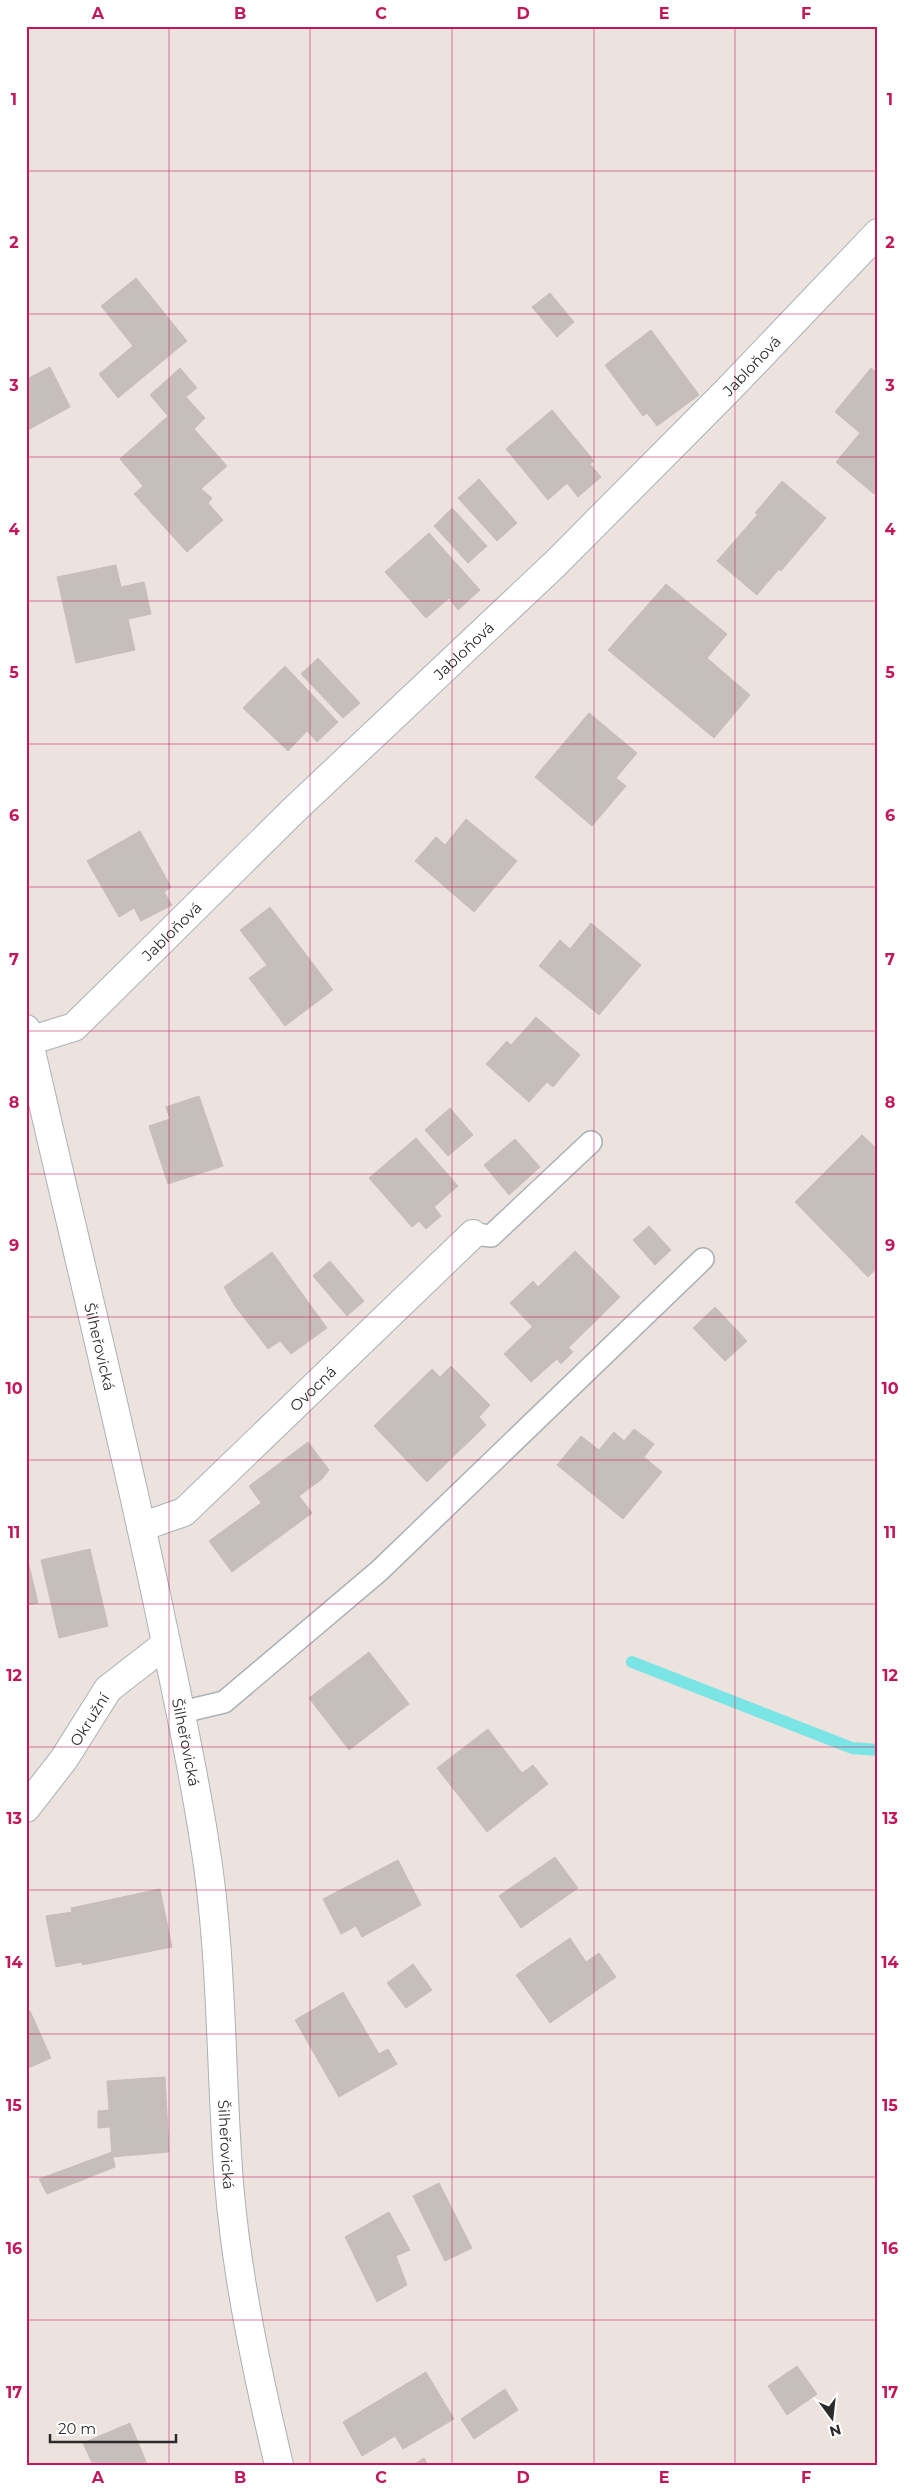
<svg xmlns="http://www.w3.org/2000/svg" width="904" height="2491" font-family="Montserrat,sans-serif">
<rect width="100%" height="100%" fill="#ece3df"/>
<g fill="none" stroke-linecap="round" stroke-linejoin="round">
<path stroke="#7be4e5" stroke-width="12" d="M 632,1662 L 852,1748 L 878,1750"/>
</g>
<g fill="#c5beba" stroke="#c7beb9">
<path d="M 136,278 L 187,341 L 118,398 L 99,374 L 133,346 L 101,306 Z"/>
<path d="M 550,293 L 574,322 L 557,337 L 532,307 Z"/>
<path d="M 651,330 L 699,395 L 657,426 L 647,413 L 643,416 L 605,365 Z"/>
<path d="M 50,367 L 70,407 L 26,431 L 26,377 L 27,379 Z"/>
<path d="M 180,368 L 197,388 L 186,397 L 205,418 L 194,429 L 227,466 L 201,489 L 212,498 L 208,503 L 223,520 L 187,552 L 134,494 L 143,486 L 120,459 L 168,416 L 150,395 Z"/>
<path d="M 871,368 L 878,373 L 878,489 L 874,494 L 836,462 L 860,433 L 835,412 Z"/>
<path d="M 552,410 L 594,461 L 590,464 L 601,477 L 578,497 L 567,483 L 548,500 L 506,449 Z"/>
<path d="M 479,479 L 517,523 L 497,541 L 458,498 Z"/>
<path d="M 782,481 L 826,518 L 781,571 L 779,569 L 757,595 L 717,561 L 758,514 L 755,513 Z"/>
<path d="M 452,508 L 487,546 L 468,563 L 434,526 Z"/>
<path d="M 429,533 L 480,590 L 458,610 L 449,598 L 426,618 L 385,572 Z"/>
<path d="M 116,565 L 121,587 L 144,582 L 151,614 L 128,619 L 135,650 L 76,663 L 57,577 Z"/>
<path d="M 666,584 L 727,634 L 707,658 L 750,695 L 714,738 L 608,650 Z"/>
<path d="M 318,658 L 360,703 L 343,718 L 301,674 Z"/>
<path d="M 285,666 L 338,722 L 317,742 L 307,731 L 288,751 L 243,708 Z"/>
<path d="M 589,713 L 637,753 L 616,778 L 626,786 L 592,826 L 535,777 Z"/>
<path d="M 466,819 L 517,861 L 474,912 L 415,861 L 436,837 L 445,845 Z"/>
<path d="M 140,831 L 171,887 L 164,892 L 172,905 L 141,921 L 134,908 L 119,917 L 87,861 Z"/>
<path d="M 270,907 L 333,990 L 285,1026 L 249,978 L 267,965 L 240,930 Z"/>
<path d="M 591,923 L 641,965 L 599,1015 L 539,966 L 560,940 L 570,949 Z"/>
<path d="M 536,1017 L 580,1055 L 553,1087 L 547,1082 L 529,1102 L 486,1064 L 507,1041 L 511,1045 Z"/>
<path d="M 199,1096 L 223,1166 L 168,1184 L 149,1126 L 170,1119 L 166,1107 Z"/>
<path d="M 450,1108 L 473,1135 L 448,1156 L 425,1130 Z"/>
<path d="M 862,1135 L 878,1150 L 878,1267 L 868,1277 L 795,1202 Z"/>
<path d="M 416,1138 L 458,1186 L 434,1207 L 441,1216 L 426,1229 L 419,1221 L 412,1227 L 369,1178 Z"/>
<path d="M 515,1139 L 540,1167 L 509,1195 L 484,1165 Z"/>
<path d="M 649,1226 L 671,1250 L 655,1265 L 633,1240 Z"/>
<path d="M 575,1251 L 620,1297 L 560,1356 L 510,1303 L 533,1281 L 538,1287 Z"/>
<path d="M 272,1252 L 327,1328 L 291,1354 L 280,1341 L 268,1349 L 235,1306 L 224,1287 Z"/>
<path d="M 330,1261 L 364,1301 L 347,1316 L 313,1276 Z"/>
<path d="M 715,1307 L 747,1341 L 725,1361 L 693,1328 Z"/>
<path d="M 532,1327 L 560,1356 L 568,1347 L 573,1352 L 561,1364 L 557,1359 L 531,1382 L 504,1354 Z"/>
<path d="M 451,1366 L 490,1405 L 479,1417 L 486,1425 L 427,1482 L 374,1426 L 432,1369 L 440,1377 Z"/>
<path d="M 634,1429 L 654,1444 L 644,1457 L 662,1472 L 623,1519 L 557,1465 L 581,1436 L 599,1450 L 614,1432 L 624,1441 Z"/>
<path d="M 308,1442 L 329,1470 L 322,1479 L 299,1496 L 312,1513 L 232,1572 L 209,1541 L 261,1503 L 249,1486 Z"/>
<path d="M 90,1549 L 108,1626 L 59,1638 L 41,1560 Z"/>
<path d="M 26,1553 L 38,1603 L 26,1605 Z"/>
<path d="M 369,1652 L 409,1704 L 349,1750 L 309,1698 Z"/>
<path d="M 488,1729 L 522,1773 L 533,1765 L 548,1784 L 487,1832 L 437,1768 Z"/>
<path d="M 555,1857 L 578,1888 L 521,1928 L 499,1896 Z"/>
<path d="M 398,1860 L 421,1905 L 362,1937 L 356,1926 L 341,1934 L 323,1899 Z"/>
<path d="M 160,1889 L 172,1947 L 82,1965 L 82,1962 L 56,1967 L 46,1916 L 72,1912 L 71,1908 Z"/>
<path d="M 570,1938 L 586,1962 L 599,1953 L 616,1977 L 550,2023 L 516,1975 Z"/>
<path d="M 413,1964 L 432,1990 L 406,2008 L 387,1983 Z"/>
<path d="M 343,1992 L 379,2054 L 388,2049 L 397,2064 L 339,2097 L 295,2020 Z"/>
<path d="M 30,2011 L 51,2058 L 26,2069 L 26,2013 Z"/>
<path d="M 165,2077 L 169,2152 L 112,2157 L 110,2127 L 98,2128 L 98,2111 L 109,2110 L 107,2081 Z"/>
<path d="M 112,2152 L 115,2167 L 47,2194 L 39,2179 Z"/>
<path d="M 439,2183 L 472,2248 L 445,2261 L 413,2196 Z"/>
<path d="M 389,2212 L 410,2250 L 396,2256 L 407,2285 L 377,2302 L 345,2237 Z"/>
<path d="M 797,2366 L 817,2394 L 787,2415 L 768,2386 Z"/>
<path d="M 426,2372 L 454,2419 L 403,2449 L 395,2436 L 362,2456 L 343,2422 Z"/>
<path d="M 505,2389 L 518,2410 L 474,2439 L 461,2419 Z"/>
<path d="M 130,2423 L 147,2464 L 93,2465 L 83,2443 Z"/>
<path d="M 424,2458 L 428,2465 L 413,2465 Z"/>
</g>
<g fill="none" stroke-linecap="round" stroke-linejoin="round">
<g stroke="#abb1b7" stroke-width="24">
<g id="lane">
<path d="M 473,1234 L 491,1236 L 591,1142"/>
<path d="M 182,1712 L 224,1702 L 379,1571 L 703,1259"/>
</g>
</g>
<g stroke="#abb1b7" stroke-width="30">
<g id="street">
<path id="s1" d="M 29,1041 L 74,1027 L 295,809 L 555,564 L 729,389 L 878,233"/>
<path id="s2" d="M 141,1527 L 184,1512 L 473,1234"/>
<path id="s3" d="M 26,1808 L 64,1759 L 108,1689 L 166,1644"/>
</g>
</g>
<g stroke="#abb1b7" stroke-width="30">
<g id="secondary">
<path id="s4" d="M 26,1029 C 70,1223 118,1415 159,1609 C 175,1686 192,1762 204,1839 C 223,1953 220,2069 229,2183 C 237,2278 257,2372 279,2465"/>
</g>
</g>
<use href="#lane" stroke="#fff" stroke-width="21"/>
<use href="#street" stroke="#fff" stroke-width="28"/>
<use href="#secondary" stroke="#fff" stroke-width="28"/>
</g>
<path fill="none" stroke="#c2185b" stroke-width="1" stroke-opacity="0.55" d="M 169,26 L 169,2465M 310,26 L 310,2465M 452,26 L 452,2465M 594,26 L 594,2465M 735,26 L 735,2465M 26,171 L 878,171M 26,314 L 878,314M 26,457 L 878,457M 26,601 L 878,601M 26,744 L 878,744M 26,887 L 878,887M 26,1031 L 878,1031M 26,1174 L 878,1174M 26,1317 L 878,1317M 26,1460 L 878,1460M 26,1604 L 878,1604M 26,1747 L 878,1747M 26,1890 L 878,1890M 26,2034 L 878,2034M 26,2177 L 878,2177M 26,2320 L 878,2320"/>
<g text-anchor="middle" dominant-baseline="central" stroke-width="4.5" stroke-linejoin="round" paint-order="stroke">
<g font-size="15" fill="#2b2b2b" stroke="#fff">
<text stroke="none"><textPath href="#s1" startOffset="994">Jabloňová</textPath></text>
<text stroke="none"><textPath href="#s1" startOffset="589">Jabloňová</textPath></text>
<text stroke="none"><textPath href="#s1" startOffset="184">Jabloňová</textPath></text>
<text stroke="none"><textPath href="#s4" startOffset="326">Šilheřovická</textPath></text>
<text stroke="none"><textPath href="#s2" startOffset="224">Ovocná</textPath></text>
<text stroke="none"><textPath href="#s3" startOffset="109">Okružní</textPath></text>
<text stroke="none"><textPath href="#s4" startOffset="731">Šilheřovická</textPath></text>
<text stroke="none"><textPath href="#s4" startOffset="1136">Šilheřovická</textPath></text>
</g>
</g>
<rect width="904" height="2491" fill="none" stroke="#ffffff" stroke-width="55"/>
<g transform="translate(832 2418) rotate(165)" stroke="#ffffff" stroke-width="4" paint-order="stroke">
<path d="M0-4L9 19L0 12L-9 19Z" fill="#2b2b2b"/>
<text y="-8" font-size="14" font-weight="bold" text-anchor="middle" fill="#2b2b2b">N</text>
</g>
<path d="M50 2434v8h126v-8" fill="none" stroke="#2b2b2b" stroke-width="2.5"/>
<text x="58" y="2434" font-size="15" fill="#2b2b2b" stroke="#ffffff" stroke-width="4" paint-order="stroke">20 m</text>
<rect x="28" y="28" width="848" height="2436" fill="none" stroke="#c2185b" stroke-width="2"/>
<g font-size="16" text-anchor="middle" font-weight="bold" fill="#c2185b">
<text x="98" y="19">A</text>
<text x="240" y="19">B</text>
<text x="381" y="19">C</text>
<text x="523" y="19">D</text>
<text x="664" y="19">E</text>
<text x="806" y="19">F</text>
<text x="14" y="105">1</text>
<text x="890" y="105">1</text>
<text x="14" y="248">2</text>
<text x="890" y="248">2</text>
<text x="14" y="391">3</text>
<text x="890" y="391">3</text>
<text x="14" y="535">4</text>
<text x="890" y="535">4</text>
<text x="14" y="678">5</text>
<text x="890" y="678">5</text>
<text x="14" y="821">6</text>
<text x="890" y="821">6</text>
<text x="14" y="965">7</text>
<text x="890" y="965">7</text>
<text x="14" y="1108">8</text>
<text x="890" y="1108">8</text>
<text x="14" y="1251">9</text>
<text x="890" y="1251">9</text>
<text x="14" y="1394">10</text>
<text x="890" y="1394">10</text>
<text x="14" y="1538">11</text>
<text x="890" y="1538">11</text>
<text x="14" y="1681">12</text>
<text x="890" y="1681">12</text>
<text x="14" y="1824">13</text>
<text x="890" y="1824">13</text>
<text x="14" y="1968">14</text>
<text x="890" y="1968">14</text>
<text x="14" y="2111">15</text>
<text x="890" y="2111">15</text>
<text x="14" y="2254">16</text>
<text x="890" y="2254">16</text>
<text x="14" y="2398">17</text>
<text x="890" y="2398">17</text>
<text x="98" y="2483">A</text>
<text x="240" y="2483">B</text>
<text x="381" y="2483">C</text>
<text x="523" y="2483">D</text>
<text x="664" y="2483">E</text>
<text x="806" y="2483">F</text>
</g>
</svg>
